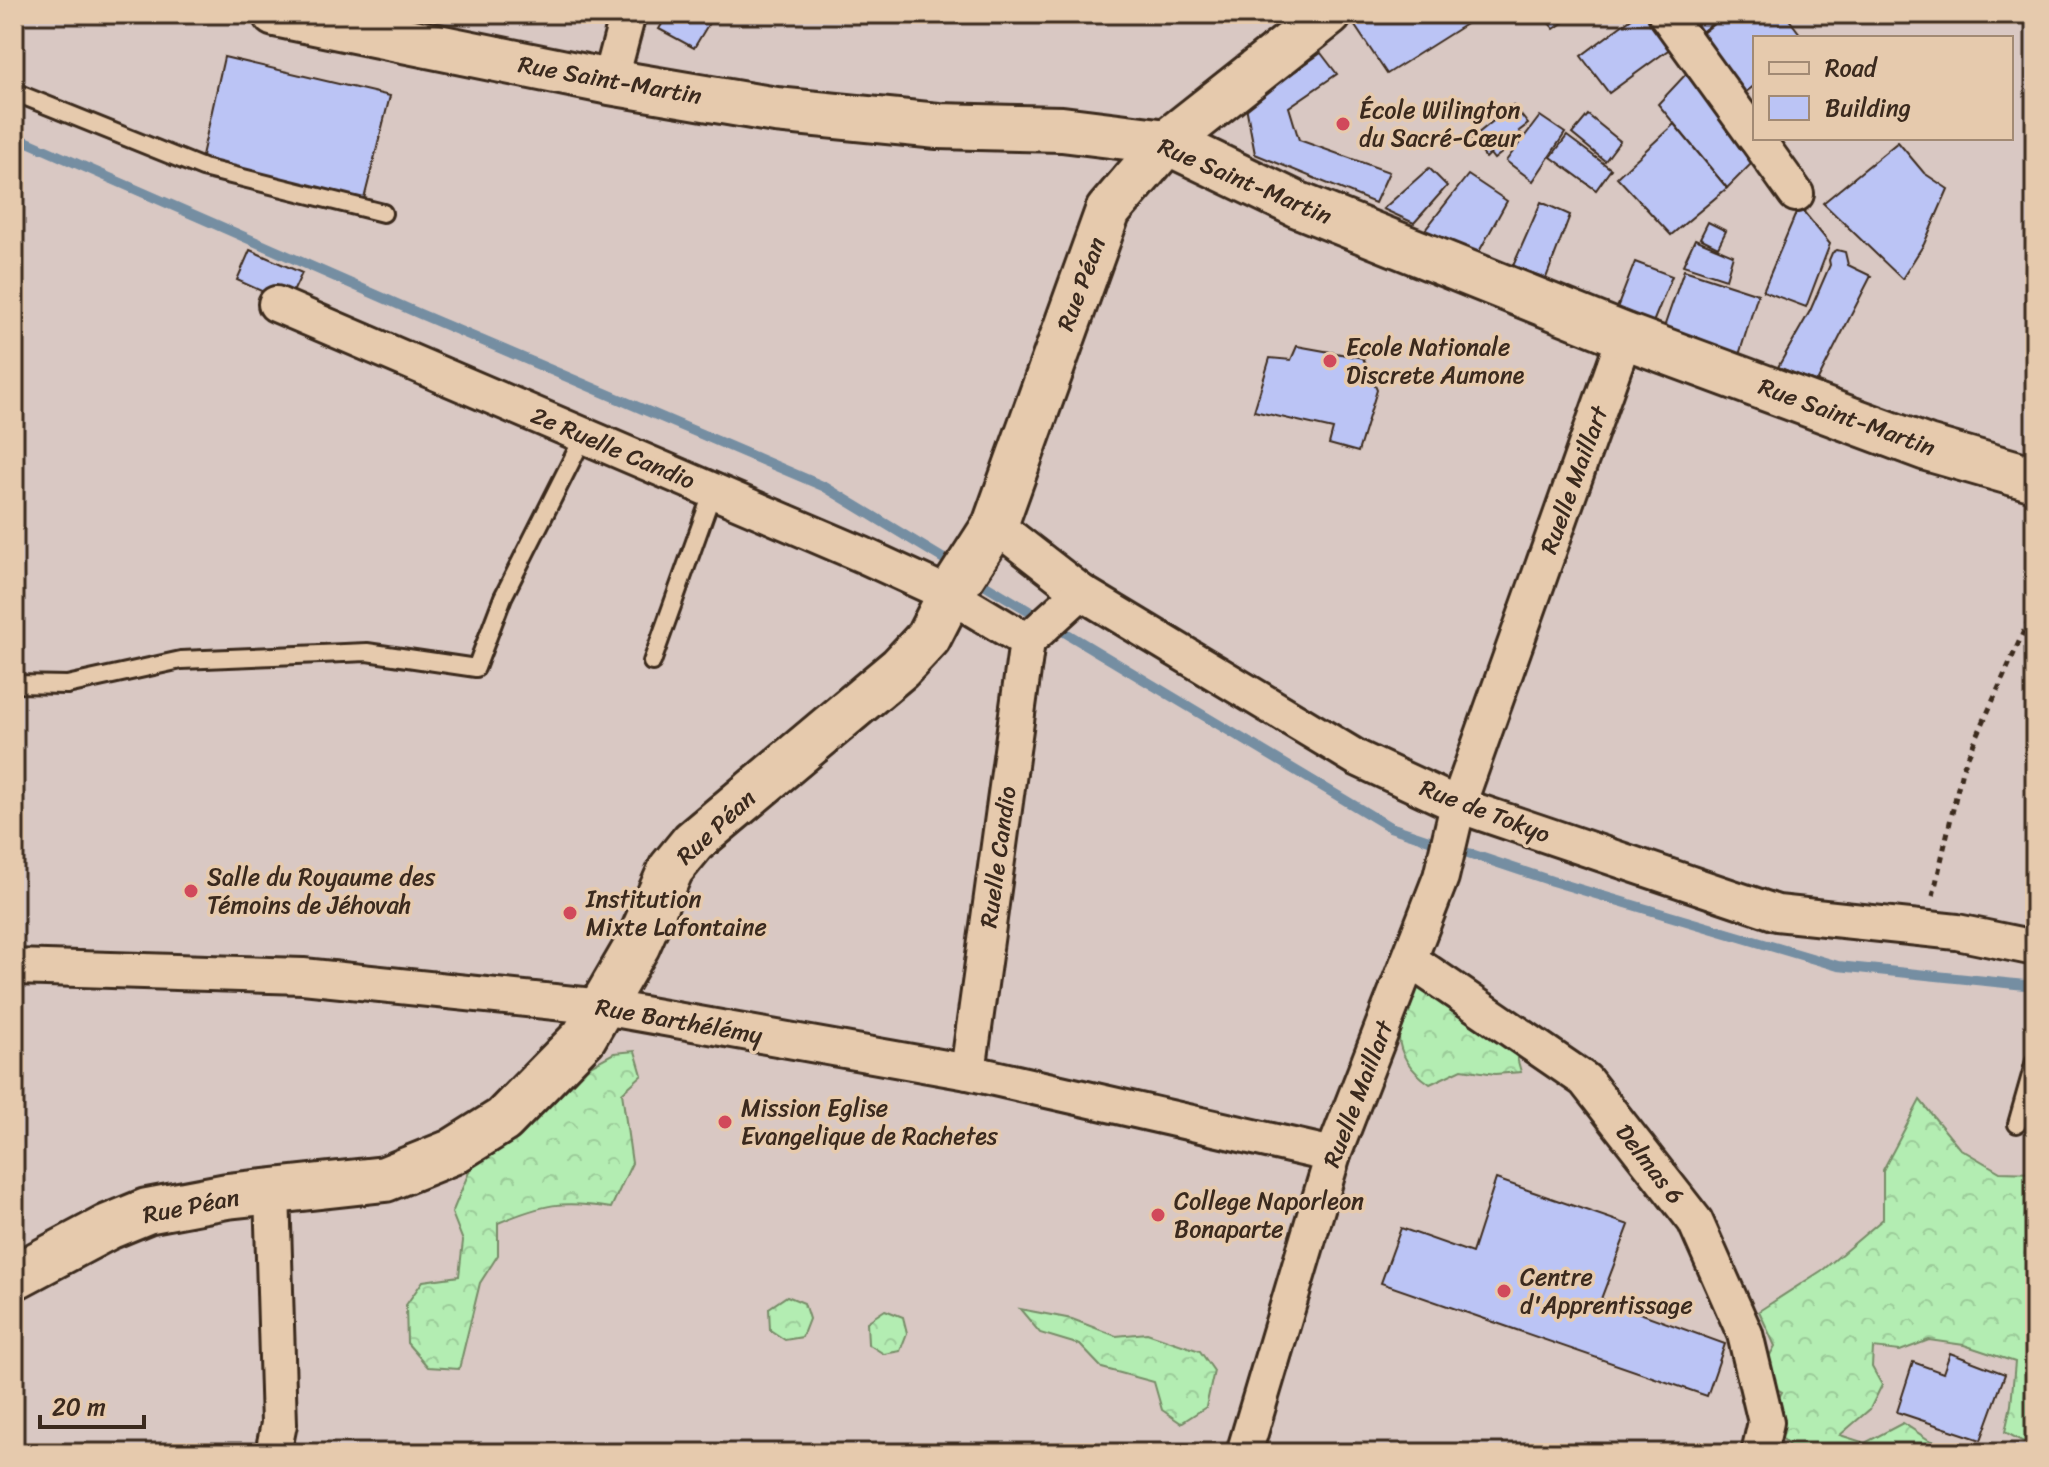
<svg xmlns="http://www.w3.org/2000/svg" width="2049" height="1467" font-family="Sriracha,sans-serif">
<defs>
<pattern id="forest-crowns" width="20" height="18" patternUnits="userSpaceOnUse" patternTransform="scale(2)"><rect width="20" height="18" fill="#b3edb2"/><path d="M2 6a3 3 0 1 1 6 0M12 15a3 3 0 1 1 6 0" fill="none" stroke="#9bcb99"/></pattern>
</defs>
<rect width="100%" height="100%" fill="#d9c8c3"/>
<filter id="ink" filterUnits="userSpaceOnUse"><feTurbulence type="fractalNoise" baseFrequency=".0125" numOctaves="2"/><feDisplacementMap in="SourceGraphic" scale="16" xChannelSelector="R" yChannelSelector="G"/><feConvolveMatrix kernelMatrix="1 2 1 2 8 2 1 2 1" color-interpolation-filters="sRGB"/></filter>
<g filter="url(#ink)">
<g fill="url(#forest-crowns)" stroke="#778c68" stroke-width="2">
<path d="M 1423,980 L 1513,1043 L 1521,1072 L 1495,1074 L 1462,1069 L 1430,1084 C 1388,1055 1391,1017 1423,980 Z"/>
<path d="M 635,1051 L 642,1075 L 622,1093 L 632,1163 L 611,1208 C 562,1200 543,1204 498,1223 L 498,1255 L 480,1283 L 459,1369 L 428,1367 L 407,1343 L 406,1305 L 423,1281 L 459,1276 L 463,1241 L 452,1213 L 476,1155 L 588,1067 L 614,1053 Z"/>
<path d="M 1920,1100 L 1959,1148 L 2000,1172 L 2035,1173 L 2035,1420 L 2029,1445 L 2005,1432 L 2011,1405 L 2015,1362 L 1964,1345 L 1929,1340 L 1900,1351 L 1873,1348 L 1872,1367 L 1882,1385 L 1870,1409 L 1840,1435 L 1865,1443 L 1903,1423 L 1929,1440 L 1976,1453 L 1804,1453 L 1790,1447 L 1767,1420 L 1782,1392 L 1757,1378 L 1775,1346 L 1759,1311 L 1824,1269 L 1883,1219 L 1883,1170 Z"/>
<path d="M 787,1296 L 804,1303 L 809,1319 L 802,1337 L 785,1340 L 770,1330 L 769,1308 Z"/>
<path d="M 1020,1309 L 1072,1319 L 1116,1336 L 1147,1333 L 1200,1351 L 1214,1371 L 1206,1407 L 1181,1423 L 1162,1410 L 1154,1382 L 1102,1368 L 1080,1345 L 1040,1333 Z"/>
<path d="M 885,1310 L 903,1317 L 907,1333 L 900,1351 L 884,1354 L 868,1344 L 867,1322 Z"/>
</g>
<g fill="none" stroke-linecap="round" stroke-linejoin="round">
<g stroke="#758ea2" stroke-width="10">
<path d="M 14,136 L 420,314 L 825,487 L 957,567"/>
<path d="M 974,578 L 1390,827 L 1552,881 L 1838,966 L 2035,986"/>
</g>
</g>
<g fill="#bbc4f5" stroke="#3b2a1e" stroke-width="2">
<path d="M 668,14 L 704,14 L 712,18 L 694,48 L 659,29 Z"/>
<path d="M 1360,14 L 1471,14 L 1474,19 L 1387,74 L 1351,20 Z"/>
<path d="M 1541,14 L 1575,14 L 1554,29 Z"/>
<path d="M 1637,14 L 1655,14 L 1675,45 L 1609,93 L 1581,56 Z"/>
<path d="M 1678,14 L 1724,14 L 1695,37 Z"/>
<path d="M 1727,14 L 1785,14 L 1803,38 L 1755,38 L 1755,85 L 1742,95 L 1697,37 Z"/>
<path d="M 1321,53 L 1337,74 L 1289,107 L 1299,140 L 1389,172 L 1375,203 L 1255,154 L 1246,106 Z"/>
<path d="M 224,57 L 390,96 L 364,199 L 201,160 Z"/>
<path d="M 1686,74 L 1755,160 L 1727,188 L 1658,104 Z"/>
<path d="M 1513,105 L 1528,124 L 1519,131 L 1523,136 L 1494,159 L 1490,154 L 1486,158 L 1471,139 Z"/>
<path d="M 1588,115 L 1620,141 L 1605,161 L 1572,134 Z"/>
<path d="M 1540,116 L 1565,133 L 1533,181 L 1506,161 Z"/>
<path d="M 1674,124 L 1727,188 L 1671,235 L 1617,177 Z"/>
<path d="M 1567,136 L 1611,169 L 1596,190 L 1551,157 Z"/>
<path d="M 1898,142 L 1924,173 L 1948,189 L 1924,244 L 1902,279 L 1823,203 Z"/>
<path d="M 1429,168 L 1447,186 L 1414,223 L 1383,209 Z"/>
<path d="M 1468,175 L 1507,201 L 1475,259 L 1422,234 Z"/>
<path d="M 1541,202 L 1570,215 L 1546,278 L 1513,266 Z"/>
<path d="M 1799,206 L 1830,244 L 1806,307 L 1763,291 Z"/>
<path d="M 1708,222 L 1726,231 L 1718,247 L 1700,238 Z"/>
<path d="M 1695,239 L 1733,255 L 1726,279 L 1683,265 Z"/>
<path d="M 250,250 L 302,273 L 288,303 L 237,280 Z"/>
<path d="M 1837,250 L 1845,252 L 1848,265 L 1871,276 L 1817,382 L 1778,367 L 1810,311 L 1830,265 L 1829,260 L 1832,253 Z"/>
<path d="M 1635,262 L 1672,276 L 1650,330 L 1614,316 Z"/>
<path d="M 1684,270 L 1758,294 L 1739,355 L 1662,333 Z"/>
<path d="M 1297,346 L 1363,358 L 1377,390 L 1358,452 L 1329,444 L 1333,429 L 1254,411 L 1270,358 L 1291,360 Z"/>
<path d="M 1496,1179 L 1629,1225 L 1601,1299 L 1725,1344 L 1707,1396 L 1381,1283 L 1401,1228 L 1472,1253 Z"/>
<path d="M 1950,1353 L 2005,1374 L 1981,1440 L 1897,1412 L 1913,1362 L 1943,1373 Z"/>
</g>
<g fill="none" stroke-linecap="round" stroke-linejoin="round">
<g stroke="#3b2a1e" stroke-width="22">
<g id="lane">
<path d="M 14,92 L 203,168 L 383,213"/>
<path d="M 652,662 L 713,491"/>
<path d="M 14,684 L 67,685 L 181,660 L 367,652 L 476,668 L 503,597 L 584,436"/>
<path d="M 2017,1124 L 2035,1061"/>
</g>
</g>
<g stroke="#3b2a1e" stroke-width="40">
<g id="street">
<path d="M 1666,14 L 1755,137"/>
<path d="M 610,82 L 628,14"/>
<path d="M 1756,138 L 1796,194"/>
<path d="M 276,304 L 863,555 L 950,595 L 1027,641"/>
<path d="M 995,525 L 1081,592 L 1357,758 L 1458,805 L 1777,913 L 1957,932 L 2035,948"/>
<path d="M 1027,641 L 1081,592"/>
<path d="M 1410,960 L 1585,1080 L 1695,1221 L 1745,1334 L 1766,1422 L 1759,1453"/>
<path d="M 14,967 L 303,976 L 603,1007 L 968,1072 L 1333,1155"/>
<path d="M 968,1072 L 1027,641"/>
<path d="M 272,1191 L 279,1424 L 273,1453"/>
<path d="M 1244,1453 L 1333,1155 L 1441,877 L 1458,805 L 1625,336"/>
</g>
</g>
<g stroke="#3b2a1e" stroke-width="50">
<g id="secondary">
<path d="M 275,14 L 610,82 L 776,110 L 938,126 L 1062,129 L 1167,142 L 1296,204 L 1625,336 L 1927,448 L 2035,479"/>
<path d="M 14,1277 L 108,1227 L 147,1211 L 227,1196 L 385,1179 L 452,1152 L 503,1120 L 584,1037 L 637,946 L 671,869 L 693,842 L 900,668 L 928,638 L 950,595 L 995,525 L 1108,211 L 1167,142 L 1329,14"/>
</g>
</g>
<path stroke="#3b2a1e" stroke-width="5" stroke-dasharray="6 6" stroke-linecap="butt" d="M 1933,896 L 1962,770 L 2035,606"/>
<use href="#lane" stroke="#e6caad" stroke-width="16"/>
<use href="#street" stroke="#e6caad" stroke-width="34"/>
<use href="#secondary" stroke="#e6caad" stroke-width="44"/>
</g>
</g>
<g fill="#d1495b" stroke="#e6caad" stroke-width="3">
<circle cx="1343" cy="124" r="8"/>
<circle cx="1330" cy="361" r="8"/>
<circle cx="191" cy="891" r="8"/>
<circle cx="570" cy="913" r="8"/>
<circle cx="725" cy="1122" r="8"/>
<circle cx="1158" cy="1215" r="8"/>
<circle cx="1504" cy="1291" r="8"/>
</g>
<g text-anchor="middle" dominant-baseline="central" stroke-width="7" stroke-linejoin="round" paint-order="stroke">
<g font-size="24" fill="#3b2a1e" stroke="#e6caad">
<text transform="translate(610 80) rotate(10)">Rue Saint-Martin</text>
<text transform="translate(1245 181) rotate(23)">Rue Saint-Martin</text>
<text transform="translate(1081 284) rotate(-70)">Rue Péan</text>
<text transform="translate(1847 417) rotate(20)">Rue Saint-Martin</text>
<text transform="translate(613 448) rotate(23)">2e Ruelle Candio</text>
<text transform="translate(1574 480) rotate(-70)">Ruelle Maillart</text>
<text transform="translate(1485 811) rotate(21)">Rue de Tokyo</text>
<text transform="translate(716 827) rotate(-43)">Rue Péan</text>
<text transform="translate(998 857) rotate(-82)">Ruelle Candio</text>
<text transform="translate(679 1021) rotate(10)">Rue Barthélémy</text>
<text transform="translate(1358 1094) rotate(-69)">Ruelle Maillart</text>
<text transform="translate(1650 1164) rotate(52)">Delmas 6</text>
<text transform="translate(191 1206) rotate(-11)">Rue Péan</text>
</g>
<g font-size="24" fill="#3b2a1e" stroke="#e6caad" text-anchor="start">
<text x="1359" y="110">École Wilington<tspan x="1359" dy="28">du Sacré-Cœur</tspan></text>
<text x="1346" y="347">Ecole Nationale<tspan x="1346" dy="28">Discrete Aumone</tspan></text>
<text x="207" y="877">Salle du Royaume des<tspan x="207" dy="28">Témoins de Jéhovah</tspan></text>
<text x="586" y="899">Institution<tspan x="586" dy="28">Mixte Lafontaine</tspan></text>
<text x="741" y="1108">Mission Eglise<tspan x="741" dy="28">Evangelique de Rachetes</tspan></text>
<text x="1174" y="1201">College Naporleon<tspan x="1174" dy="28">Bonaparte</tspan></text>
<text x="1520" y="1277">Centre<tspan x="1520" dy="28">d'Apprentissage</tspan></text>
</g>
</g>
<rect width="2049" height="1467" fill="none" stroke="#e6caad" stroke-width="48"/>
<rect x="24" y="24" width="2001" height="1419" fill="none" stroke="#3b2a1e" stroke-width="3" filter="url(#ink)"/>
<rect x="1753" y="36" width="260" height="104" fill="#e6caad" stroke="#a28a74" stroke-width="2"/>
<rect x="1769" y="62" width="40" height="12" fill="#e6caad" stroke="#a28a74" stroke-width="2"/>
<text x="1825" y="76" font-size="24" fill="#3b2a1e">Road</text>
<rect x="1769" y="96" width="40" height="24" fill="#bbc4f5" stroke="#a28a74" stroke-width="2"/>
<text x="1825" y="116" font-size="24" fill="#3b2a1e">Building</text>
<path d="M40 1415v12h104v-12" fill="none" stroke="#3b2a1e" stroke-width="4"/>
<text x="52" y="1415" font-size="24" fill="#3b2a1e" stroke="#e6caad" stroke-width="6" paint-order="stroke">20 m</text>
</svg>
